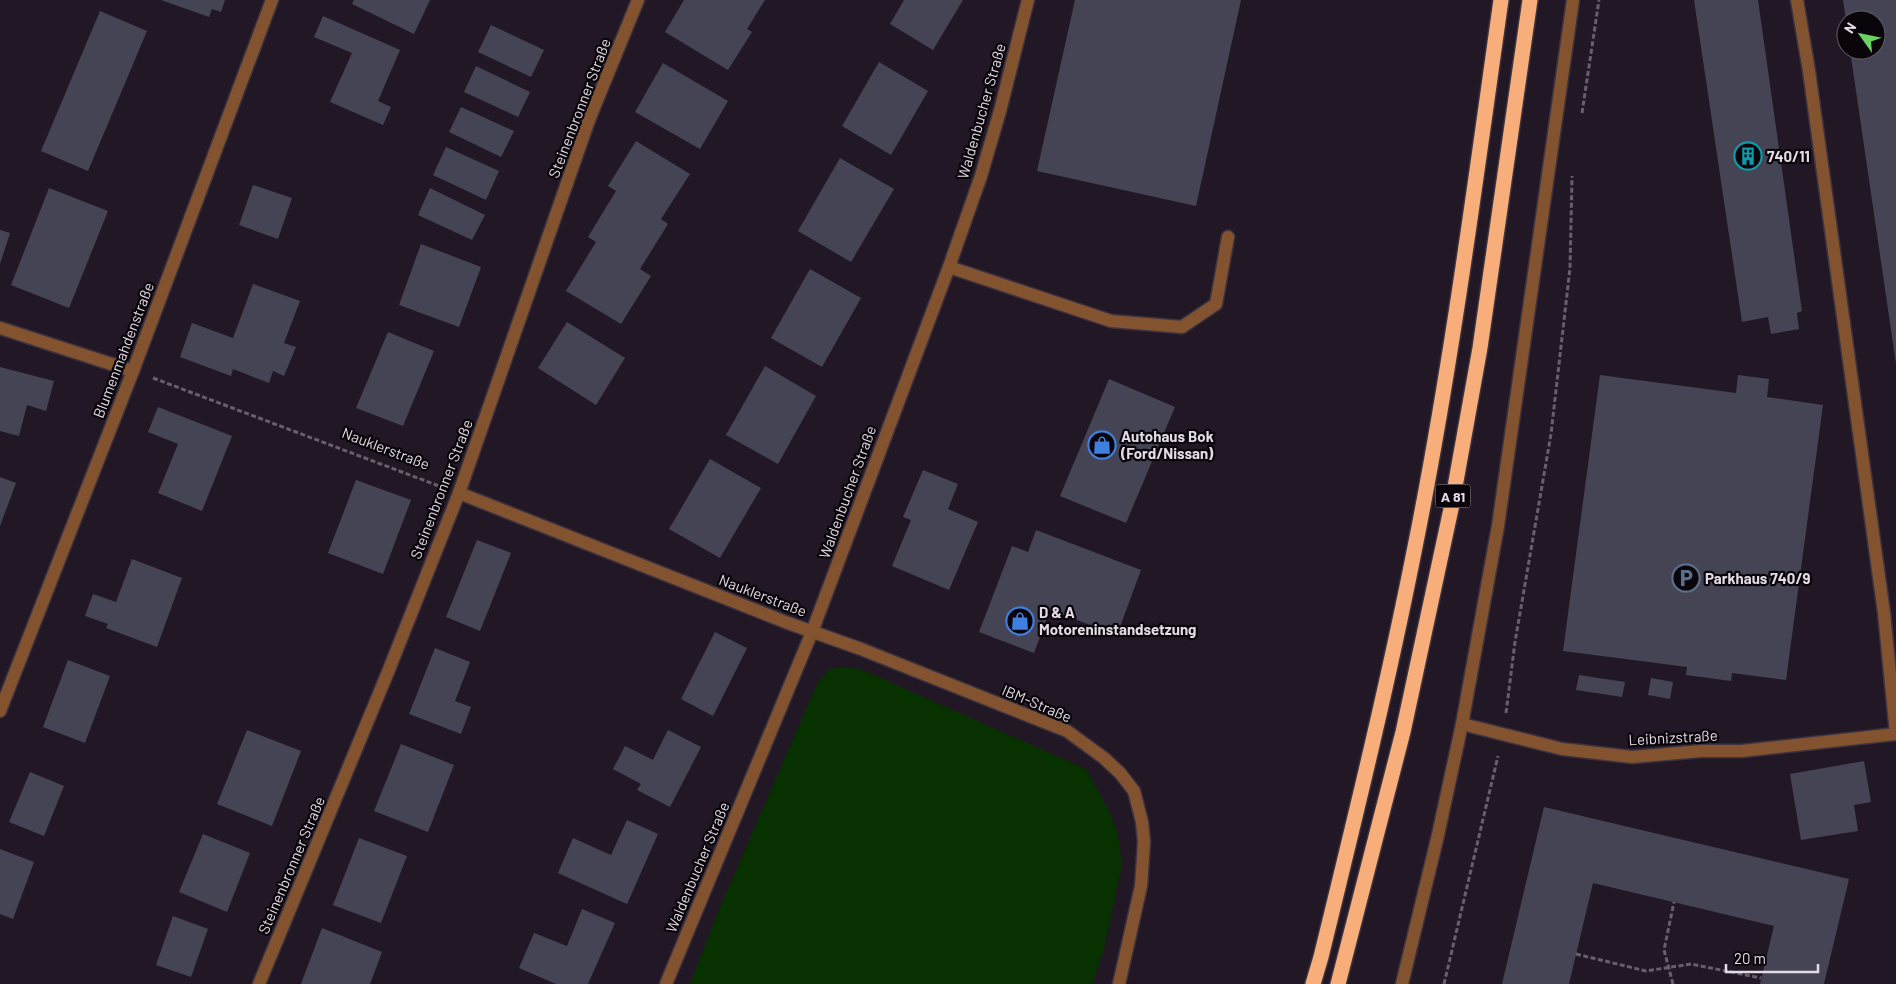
<svg xmlns="http://www.w3.org/2000/svg" width="1896" height="984" font-family="Barlow,sans-serif">
<rect width="100%" height="100%" fill="#221825"/>
<path fill="#083100" d="M 841,667 L 860,669 L 1086,769 L 1108,809 L 1118,835 L 1122,864 L 1104,949 L 1092,984 L 690,984 L 716,917 L 817,684 L 828,670 Z"/>
<g fill="#445">
<path d="M 161,0 L 225,0 L 221,12 L 212,9 L 209,17 Z"/>
<path d="M 354,0 L 430,0 L 414,34 L 352,4 Z"/>
<path d="M 684,0 L 765,0 L 747,29 L 752,32 L 728,70 L 665,32 Z"/>
<path d="M 904,0 L 963,0 L 933,50 L 890,24 Z"/>
<path d="M 1075,0 L 1241,0 L 1196,206 L 1037,171 Z"/>
<path d="M 1694,0 L 1758,0 L 1802,311 L 1797,313 L 1799,329 L 1771,334 L 1768,317 L 1742,322 Z"/>
<path d="M 1843,0 L 1896,0 L 1896,364 L 1850,50 L 1876,50 L 1876,20 L 1846,20 Z"/>
<path d="M 100,11 L 147,31 L 88,171 L 41,151 Z"/>
<path d="M 323,16 L 400,50 L 378,101 L 391,107 L 383,125 L 330,102 L 352,53 L 314,37 Z"/>
<path d="M 491,25 L 544,50 L 531,77 L 478,52 Z"/>
<path d="M 879,62 L 928,91 L 891,155 L 842,126 Z"/>
<path d="M 663,63 L 728,101 L 700,149 L 635,112 Z"/>
<path d="M 476,66 L 530,92 L 518,117 L 464,92 Z"/>
<path d="M 461,107 L 514,131 L 501,157 L 449,132 Z"/>
<path d="M 636,141 L 690,174 L 661,219 L 668,224 L 640,269 L 651,276 L 621,324 L 566,291 L 596,242 L 588,237 L 616,191 L 608,186 Z"/>
<path d="M 446,147 L 499,171 L 486,200 L 433,175 Z"/>
<path d="M 840,158 L 894,189 L 851,262 L 798,231 Z"/>
<path d="M 253,185 L 292,198 L 278,239 L 239,225 Z"/>
<path d="M 49,188 L 108,211 L 69,308 L 11,285 Z"/>
<path d="M 430,188 L 485,215 L 472,240 L 418,215 Z"/>
<path d="M 0,230 L 10,233 L 0,264 Z"/>
<path d="M 421,244 L 481,267 L 459,327 L 399,305 Z"/>
<path d="M 810,269 L 861,298 L 822,367 L 771,338 Z"/>
<path d="M 253,284 L 300,301 L 284,343 L 296,347 L 284,376 L 273,371 L 269,383 L 233,369 L 231,376 L 180,357 L 192,323 L 233,338 Z"/>
<path d="M 567,322 L 625,358 L 596,405 L 538,368 Z"/>
<path d="M 388,332 L 434,351 L 403,426 L 356,408 Z"/>
<path d="M 765,366 L 816,396 L 778,464 L 726,435 Z"/>
<path d="M 0,367 L 54,381 L 46,411 L 27,405 L 19,436 L 0,431 Z"/>
<path d="M 1600,375 L 1736,393 L 1738,375 L 1769,379 L 1767,397 L 1823,405 L 1786,680 L 1732,673 L 1731,681 L 1686,675 L 1687,667 L 1563,651 Z"/>
<path d="M 1109,379 L 1175,407 L 1126,523 L 1060,496 Z"/>
<path d="M 158,407 L 232,436 L 202,511 L 158,493 L 178,444 L 148,432 Z"/>
<path d="M 710,459 L 761,488 L 720,558 L 669,529 Z"/>
<path d="M 923,470 L 958,484 L 948,509 L 978,522 L 949,590 L 892,566 L 911,520 L 903,517 Z"/>
<path d="M 0,477 L 16,483 L 0,526 Z"/>
<path d="M 356,480 L 411,500 L 383,574 L 328,553 Z"/>
<path d="M 1036,530 L 1141,570 L 1117,635 L 1050,610 L 1034,653 L 979,632 L 1012,546 L 1028,552 Z"/>
<path d="M 477,540 L 511,553 L 480,631 L 446,617 Z"/>
<path d="M 132,559 L 182,578 L 157,647 L 106,628 L 108,624 L 85,616 L 93,594 L 116,602 Z"/>
<path d="M 715,632 L 747,648 L 713,716 L 681,699 Z"/>
<path d="M 435,648 L 470,662 L 455,701 L 471,707 L 461,734 L 409,714 Z"/>
<path d="M 68,660 L 110,676 L 85,743 L 43,727 Z"/>
<path d="M 1579,675 L 1625,682 L 1622,697 L 1576,690 Z"/>
<path d="M 1651,678 L 1673,682 L 1670,699 L 1648,695 Z"/>
<path d="M 247,730 L 301,751 L 272,826 L 217,804 Z"/>
<path d="M 668,730 L 701,747 L 670,807 L 637,790 L 641,784 L 613,769 L 625,746 L 653,760 Z"/>
<path d="M 401,744 L 454,765 L 428,832 L 374,811 Z"/>
<path d="M 1864,761 L 1871,802 L 1854,805 L 1858,831 L 1801,840 L 1790,774 Z"/>
<path d="M 30,772 L 64,786 L 44,836 L 9,822 Z"/>
<path d="M 1544,807 L 1849,879 L 1824,984 L 1760,984 L 1774,926 L 1593,883 L 1569,984 L 1502,984 Z"/>
<path d="M 627,820 L 658,834 L 627,904 L 558,873 L 573,838 L 611,855 Z"/>
<path d="M 203,834 L 250,853 L 227,912 L 179,892 Z"/>
<path d="M 359,838 L 407,856 L 381,923 L 333,905 Z"/>
<path d="M 0,849 L 34,862 L 13,919 L 0,914 Z"/>
<path d="M 582,909 L 615,923 L 588,984 L 556,984 L 519,968 L 534,933 L 567,946 Z"/>
<path d="M 173,916 L 208,929 L 191,977 L 156,965 Z"/>
<path d="M 322,928 L 382,952 L 370,984 L 301,984 Z"/>
</g>
<g fill="none" stroke-linecap="round" stroke-linejoin="round">
<g stroke="#3d3340" stroke-width="15">
<g id="service">
<path d="M 1797,0 L 1809,71 L 1884,613 L 1896,734"/>
<path d="M 949,267 L 1111,321 L 1182,327 L 1216,304 L 1228,237"/>
<path d="M 1462,724 L 1562,749 L 1632,757 L 1701,751 L 1742,751 L 1896,734"/>
</g>
</g>
<g stroke="#3d3340" stroke-width="15">
<g id="minor">
<path d="M 0,328 L 133,371"/>
<path d="M 459,493 L 788,623 L 861,649 L 1067,731 L 1104,758 L 1120,773 L 1134,791 L 1142,822 L 1144,842 L 1141,886 L 1119,984"/>
<path d="M 0,711 L 133,371 L 272,0"/>
<path d="M 259,984 L 388,672 L 459,493 L 589,120 L 638,0"/>
<path d="M 666,984 L 812,632 L 949,267 L 981,176 L 1000,111 L 1028,0"/>
</g>
</g>
<g stroke="#3d3340" stroke-width="15">
<path id="tertiary" d="M 1402,984 L 1438,835 L 1462,724 L 1498,526 L 1573,0"/>
</g>
<g stroke="#3d3340" stroke-width="18">
<g id="motorway">
<path d="M 1313,984 L 1321,957 C 1354,822 1387,688 1414,552 C 1451,369 1475,184 1501,0"/>
<path d="M 1338,984 L 1403,732 L 1451,509 L 1480,348 L 1530,0"/>
</g>
</g>
<g stroke="#685f6a" stroke-width="3" stroke-dasharray="5 2.5" stroke-linecap="butt">
<path d="M 1582,113 L 1599,0"/>
<path d="M 153,378 L 439,486"/>
<path d="M 1506,713 L 1515,642 L 1551,434 L 1570,268 L 1572,176"/>
<path d="M 1576,954 L 1646,971 L 1691,964 L 1761,978"/>
<path d="M 1444,984 L 1498,756"/>
<path d="M 1673,984 L 1664,950 L 1674,902"/>
</g>
<use href="#service" stroke="#83532f" stroke-width="12"/>
<use href="#minor" stroke="#83532f" stroke-width="12"/>
<use href="#tertiary" stroke="#83532f" stroke-width="12"/>
<use href="#motorway" stroke="#f7ae7a" stroke-width="15"/>
</g>
<defs>
<g id="building-ring" transform="scale(1.4375)"><circle r="9.5" fill="#09050a" stroke="#0f9aa8" stroke-width="1.5"/><path d="M-4-6H4V6H1V3H-1V6H-4ZM-2.5-4.3h1.7v1.8h-1.7ZM.8-4.3h1.7v1.8H.8ZM-2.5-1h1.7V.8h-1.7ZM.8-1h1.7V.8H.8Z" fill="#0f9aa8"/></g>
<g id="shop-ring" transform="scale(1.4375)"><circle r="9.5" fill="#09050a" stroke="#3f7fe0" stroke-width="1.5"/><path d="M-5-2.5h2.3a2.7 3.5 0 0 1 5.4 0H5L5.5 6h-11ZM-1.5-2.5h3a1.5 2.3 0 0 0-3 0Z" fill="#3f7fe0"/></g>
<g id="parking-ring" transform="scale(1.4375)"><circle r="9.5" fill="#09050a" stroke="#5c6f8a" stroke-width="1.5"/><path d="M-3.5-5.5H1a3.5 3.5 0 0 1 0 7H-1V5.5H-3.5ZM-1-3.4V-.6H.8a1.4 1.4 0 0 0 0-2.8Z" fill="#5c6f8a"/></g>
</defs>
<g fill-rule="evenodd">
<use href="#building-ring" x="1748" y="156"/>
<use href="#shop-ring" x="1102" y="445"/>
<use href="#parking-ring" x="1686" y="578"/>
<use href="#shop-ring" x="1020" y="621"/>
</g>
<g text-anchor="middle" dominant-baseline="central" stroke-width="4.5" stroke-linejoin="round" paint-order="stroke">
<rect fill="#09050a" stroke="#a29ba3" stroke-width="1" x="1435.5" y="484.5" width="35" height="23" rx="4"/>
<g font-size="14" font-weight="bold" fill="#e3dbe5">
<text x="1453" y="496">A 81</text>
</g>
<g font-size="15" fill="#e3dbe5" stroke="#09050a">
<text transform="translate(579 108) rotate(-69)">Steinenbronner Straße</text>
<text transform="translate(981 111) rotate(-74)">Waldenbucher Straße</text>
<text transform="translate(123 350) rotate(-69)">Blumenmahdenstraße</text>
<text transform="translate(386 448) rotate(21)">Nauklerstraße</text>
<text transform="translate(441 489) rotate(-69)">Steinenbronner Straße</text>
<text transform="translate(847 492) rotate(-70)">Waldenbucher Straße</text>
<text transform="translate(763 595) rotate(21)">Nauklerstraße</text>
<text transform="translate(1037 703) rotate(23)">IBM-Straße</text>
<text transform="translate(1673 737) rotate(-3)">Leibnizstraße</text>
<text transform="translate(291 865) rotate(-67)">Steinenbronner Straße</text>
<text transform="translate(697 867) rotate(-67)">Waldenbucher Straße</text>
</g>
<g font-size="15" font-weight="bold" fill="#e3dbe5" stroke="#09050a" text-anchor="start">
<text x="1767" y="156">740/11</text>
<text x="1121" y="436">Autohaus Bok<tspan x="1121" dy="17">(Ford/Nissan)</tspan></text>
<text x="1705" y="578">Parkhaus 740/9</text>
<text x="1039" y="612">D &amp; A<tspan x="1039" dy="17">Motoreninstandsetzung</tspan></text>
</g>
</g>
<g transform="translate(1861 35) rotate(303)"><circle r="24" fill="#09050a" stroke="#605b62"/>
<path d="M0-4L9 19L0 12L-9 19Z" fill="#6ad363"/>
<text y="-8" font-size="14" font-weight="bold" text-anchor="middle" fill="#e3dbe5">N</text>
</g>
<path d="M1726 964v8h92v-8" fill="none" stroke="#e3dbe5" stroke-width="2.5"/>
<text x="1734" y="964" font-size="15" fill="#e3dbe5" stroke="#09050a" stroke-width="4" paint-order="stroke">20 m</text>
</svg>
